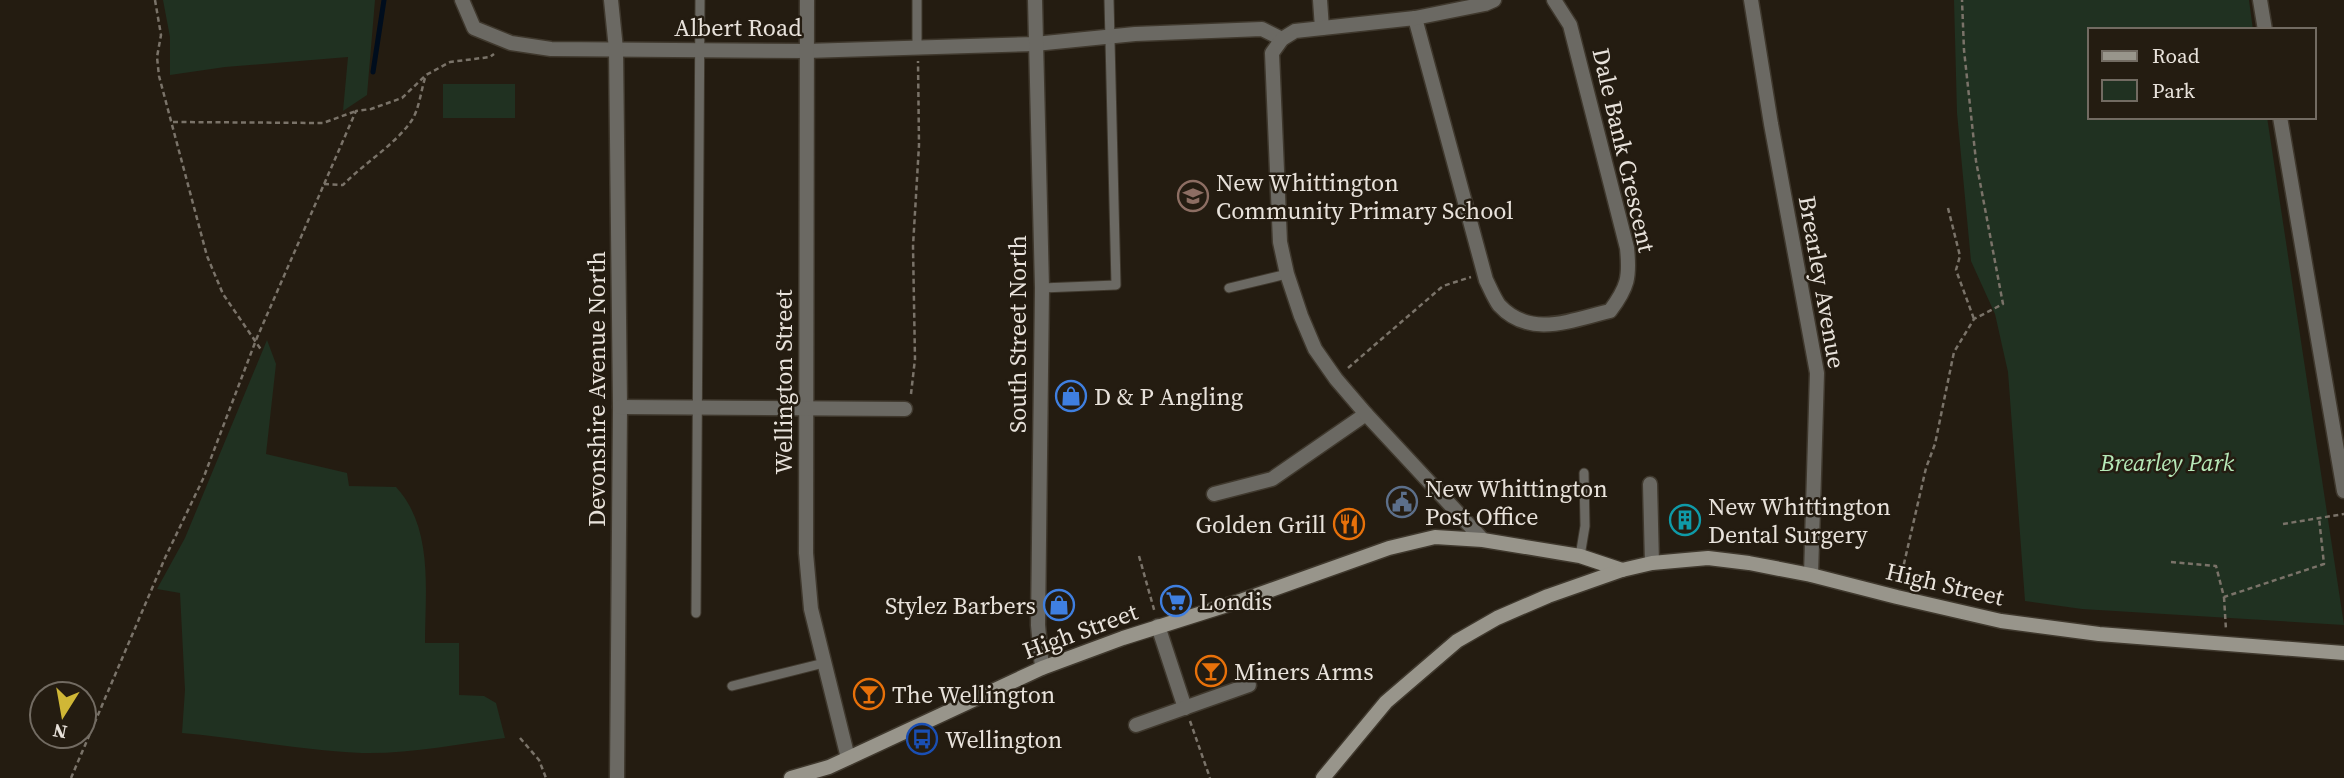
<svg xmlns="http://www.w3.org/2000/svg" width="2344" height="778" font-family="'Source Serif 4',serif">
<rect width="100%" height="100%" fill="#241c11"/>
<g fill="#203121">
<path d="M 163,0 L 375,0 L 367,95 L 343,111 L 348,57 L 225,67 L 170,75 L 170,37 Z"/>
<path d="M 1954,0 L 2249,0 L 2253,30 L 2090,30 L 2090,117 L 2267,117 L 2344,625 L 2082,609 L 2025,601 L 2008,372 L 1995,314 L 1971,261 L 1957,113 Z"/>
<rect x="443" y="84" width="72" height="34"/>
<path d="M 267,340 L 276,364 L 266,454 L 347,473 L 349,486 L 396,487 C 434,528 425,592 425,643 L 459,643 L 459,695 L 484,696 L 496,703 L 505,738 C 458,744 410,754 362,753 C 302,751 242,738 182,733 L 185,690 L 180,593 L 157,589 L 185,538 Z"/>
</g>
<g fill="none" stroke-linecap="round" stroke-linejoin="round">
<path stroke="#000d1d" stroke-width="5" d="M 373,72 L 384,0"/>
<g stroke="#3f382d" stroke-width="11">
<g id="lane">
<path d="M 917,0 L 917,48"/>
<path d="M 1042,288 L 1116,285 L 1109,0"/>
<path d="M 1229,288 L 1287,274"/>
<path d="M 1580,556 L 1585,526 L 1584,473"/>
<path d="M 696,613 L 700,0"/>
<path d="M 732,686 L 824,663"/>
</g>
</g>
<g stroke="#3f382d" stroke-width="17">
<g id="street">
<path d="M 462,0 L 474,28 L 511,43 L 551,49 L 806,51 L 1035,44 L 1135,34 L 1262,29 L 1282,39"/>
<path d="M 611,0 L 616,49 L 620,407 L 617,778"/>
<path d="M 807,0 L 806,553 L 811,609 L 848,758"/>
<path d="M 1035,0 L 1042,288 L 1038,625 L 1042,668"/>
<path d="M 1320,0 L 1322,28"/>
<path d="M 1751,0 L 1771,124 L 1817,373 L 1811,575"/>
<path d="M 2260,0 L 2265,30"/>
<path d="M 1415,18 L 1486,280 C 1490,288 1494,298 1499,305 C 1530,339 1572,320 1610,311 C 1628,287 1630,277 1627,248 L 1570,25 L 1554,0"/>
<path d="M 2280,117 L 2344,491"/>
<path d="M 620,407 L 905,409"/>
<path d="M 1650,484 L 1652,563"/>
<path d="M 1214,494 L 1272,479 L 1366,414"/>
<path d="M 1483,540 L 1366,414 L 1336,379 L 1315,349 L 1301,316 L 1287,274 L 1280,242 L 1272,53 L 1282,39 L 1295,31 L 1415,18 L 1485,4 L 1494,0"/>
<path d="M 1158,626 L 1185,708"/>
<path d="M 1136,725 L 1249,685"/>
</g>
</g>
<g stroke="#3f382d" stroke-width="17">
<g id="secondary">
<path d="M 791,778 L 829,767 L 1042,668 L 1123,638 L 1240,601 L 1389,548 L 1435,537 L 1483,540 L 1580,556 L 1622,570"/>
<path d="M 1323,778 L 1386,702 L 1457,641 L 1497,618 L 1548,596 L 1622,570 L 1652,563 L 1708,558 L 1749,563 L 1811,575 L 1897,597 L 2001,621 L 2099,634 L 2344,653"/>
</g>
</g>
<g stroke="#7a7369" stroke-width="2.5" stroke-dasharray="5 3.5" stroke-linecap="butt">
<path d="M 155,0 L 161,35 L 157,57 L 159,76 L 207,256 L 223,294 L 262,351"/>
<path d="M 173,122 L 323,123 L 356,111"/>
<path d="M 324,184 L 343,185 C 364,163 394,146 412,120 C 419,109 421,91 425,78"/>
<path d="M 1948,208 L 1960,256 L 1956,270 L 1974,319"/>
<path d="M 1348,368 L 1443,286 L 1471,277"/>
<path d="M 911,394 L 915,359 L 913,246 L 919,145 L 918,61"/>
<path d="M 2283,524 L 2344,514"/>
<path d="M 1139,556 L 1155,613"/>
<path d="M 2171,562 L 2216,566 L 2224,597 L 2324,564 L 2319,518"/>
<path d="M 1900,581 L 1926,468 L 1935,444 L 1954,352 L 1974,319 L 2003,304 L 1976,161 L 1964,50 L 1962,0"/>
<path d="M 2224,597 L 2226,630"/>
<path d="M 1190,721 L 1210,778"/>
<path d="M 520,738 L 539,760 L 546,778"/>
<path d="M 71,778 L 165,558 L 203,479 L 256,340 L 356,111 L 371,109 L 402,98 L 426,75 L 450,62 L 490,57 L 494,54"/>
</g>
<use href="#lane" stroke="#6b6963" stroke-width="9"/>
<use href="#street" stroke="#6b6963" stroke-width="14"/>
<use href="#secondary" stroke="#98958b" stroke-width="14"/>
</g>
<defs>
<g id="school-ring" transform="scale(1.575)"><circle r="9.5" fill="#241c11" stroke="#8d6e63" stroke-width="1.5"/><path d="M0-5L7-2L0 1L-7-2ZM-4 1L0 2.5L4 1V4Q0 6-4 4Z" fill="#8d6e63"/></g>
<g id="shop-ring" transform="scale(1.575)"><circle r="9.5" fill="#241c11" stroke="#3f7fe0" stroke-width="1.5"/><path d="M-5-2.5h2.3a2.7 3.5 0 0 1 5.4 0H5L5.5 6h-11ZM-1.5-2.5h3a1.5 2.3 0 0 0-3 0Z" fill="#3f7fe0"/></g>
<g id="civic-ring" transform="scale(1.575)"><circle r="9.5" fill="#241c11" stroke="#5c6f8a" stroke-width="1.5"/><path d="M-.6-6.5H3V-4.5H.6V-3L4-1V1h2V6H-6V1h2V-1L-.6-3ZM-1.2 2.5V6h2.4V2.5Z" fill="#5c6f8a"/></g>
<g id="building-ring" transform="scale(1.575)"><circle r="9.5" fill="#241c11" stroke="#0f9aa8" stroke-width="1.5"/><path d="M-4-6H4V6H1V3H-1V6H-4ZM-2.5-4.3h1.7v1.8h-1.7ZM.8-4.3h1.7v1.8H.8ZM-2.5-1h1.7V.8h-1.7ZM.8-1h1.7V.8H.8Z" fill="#0f9aa8"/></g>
<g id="restaurant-ring" transform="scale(1.575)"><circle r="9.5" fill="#241c11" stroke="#e8710a" stroke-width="1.5"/><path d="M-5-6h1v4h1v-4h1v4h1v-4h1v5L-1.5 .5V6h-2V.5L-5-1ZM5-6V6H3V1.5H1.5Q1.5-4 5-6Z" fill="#e8710a"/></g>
<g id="supermarket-ring" transform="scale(1.575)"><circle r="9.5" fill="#241c11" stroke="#3f7fe0" stroke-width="1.5"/><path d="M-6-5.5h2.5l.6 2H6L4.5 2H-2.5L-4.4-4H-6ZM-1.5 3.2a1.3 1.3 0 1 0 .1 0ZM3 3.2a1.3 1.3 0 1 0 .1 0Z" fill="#3f7fe0"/></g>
<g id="bar-ring" transform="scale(1.575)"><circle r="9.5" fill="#241c11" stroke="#e8710a" stroke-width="1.5"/><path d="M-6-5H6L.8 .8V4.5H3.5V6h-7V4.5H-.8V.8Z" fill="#e8710a"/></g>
<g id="bus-ring" transform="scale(1.575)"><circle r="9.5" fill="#241c11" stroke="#1a4fb4" stroke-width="1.5"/><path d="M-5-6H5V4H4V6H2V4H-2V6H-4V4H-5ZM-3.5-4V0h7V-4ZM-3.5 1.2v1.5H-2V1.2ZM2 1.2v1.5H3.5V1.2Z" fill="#1a4fb4"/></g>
</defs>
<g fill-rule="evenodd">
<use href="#school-ring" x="1193" y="196"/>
<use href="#shop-ring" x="1071" y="396"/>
<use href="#civic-ring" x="1402" y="502"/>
<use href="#building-ring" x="1685" y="520"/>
<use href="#restaurant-ring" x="1349" y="524"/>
<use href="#supermarket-ring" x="1176" y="601"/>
<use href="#shop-ring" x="1059" y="605"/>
<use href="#bar-ring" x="1211" y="671"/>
<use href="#bar-ring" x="869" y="694"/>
<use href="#bus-ring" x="922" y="739"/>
</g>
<g text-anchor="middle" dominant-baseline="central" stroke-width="5" stroke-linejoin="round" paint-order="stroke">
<g font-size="24" fill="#e8e2db" stroke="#241c11">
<text x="738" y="27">Albert Road</text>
<text transform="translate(1624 150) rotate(77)">Dale Bank Crescent</text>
<text transform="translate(1822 282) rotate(80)">Brearley Avenue</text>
<text transform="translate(1017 334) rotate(-90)">South Street North</text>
<text transform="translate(783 382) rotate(-90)">Wellington Street</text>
<text transform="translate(596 389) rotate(-90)">Devonshire Avenue North</text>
<text transform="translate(1945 584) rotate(13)">High Street</text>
<text transform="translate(1080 631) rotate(-20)">High Street</text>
</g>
<g font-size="24" fill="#e8e2db" stroke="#241c11" text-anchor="start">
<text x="1216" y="182">New Whittington<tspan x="1216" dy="28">Community Primary School</tspan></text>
<text x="1094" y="396">D &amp; P Angling</text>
<text x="1425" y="488">New Whittington<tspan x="1425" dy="28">Post Office</tspan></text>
<text x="1708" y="506">New Whittington<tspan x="1708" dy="28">Dental Surgery</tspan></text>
<text x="1326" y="524" text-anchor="end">Golden Grill</text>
<text x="1199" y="601">Londis</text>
<text x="1036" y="605" text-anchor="end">Stylez Barbers</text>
<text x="1234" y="671">Miners Arms</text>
<text x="892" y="694">The Wellington</text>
<text x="945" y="739">Wellington</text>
</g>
<g font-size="24" font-style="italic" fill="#b6e9b8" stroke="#241c11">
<text x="2167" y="462">Brearley Park</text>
</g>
</g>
<rect x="2088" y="28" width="228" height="91" fill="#241c11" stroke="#726b62" stroke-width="2"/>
<rect x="2102" y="51" width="35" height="10" fill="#98958b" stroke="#726b62" stroke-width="2"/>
<text x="2152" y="63" font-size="21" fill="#e8e2db">Road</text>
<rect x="2102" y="80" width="35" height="21" fill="#203121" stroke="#726b62" stroke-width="2"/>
<text x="2152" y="98" font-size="21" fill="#e8e2db">Park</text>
<g transform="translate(63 715) rotate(191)"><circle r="33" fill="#241c11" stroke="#726b62" stroke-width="2"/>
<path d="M0-5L12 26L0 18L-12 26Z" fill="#d0b736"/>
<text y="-10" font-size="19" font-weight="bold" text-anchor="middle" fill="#e8e2db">N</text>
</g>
</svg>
